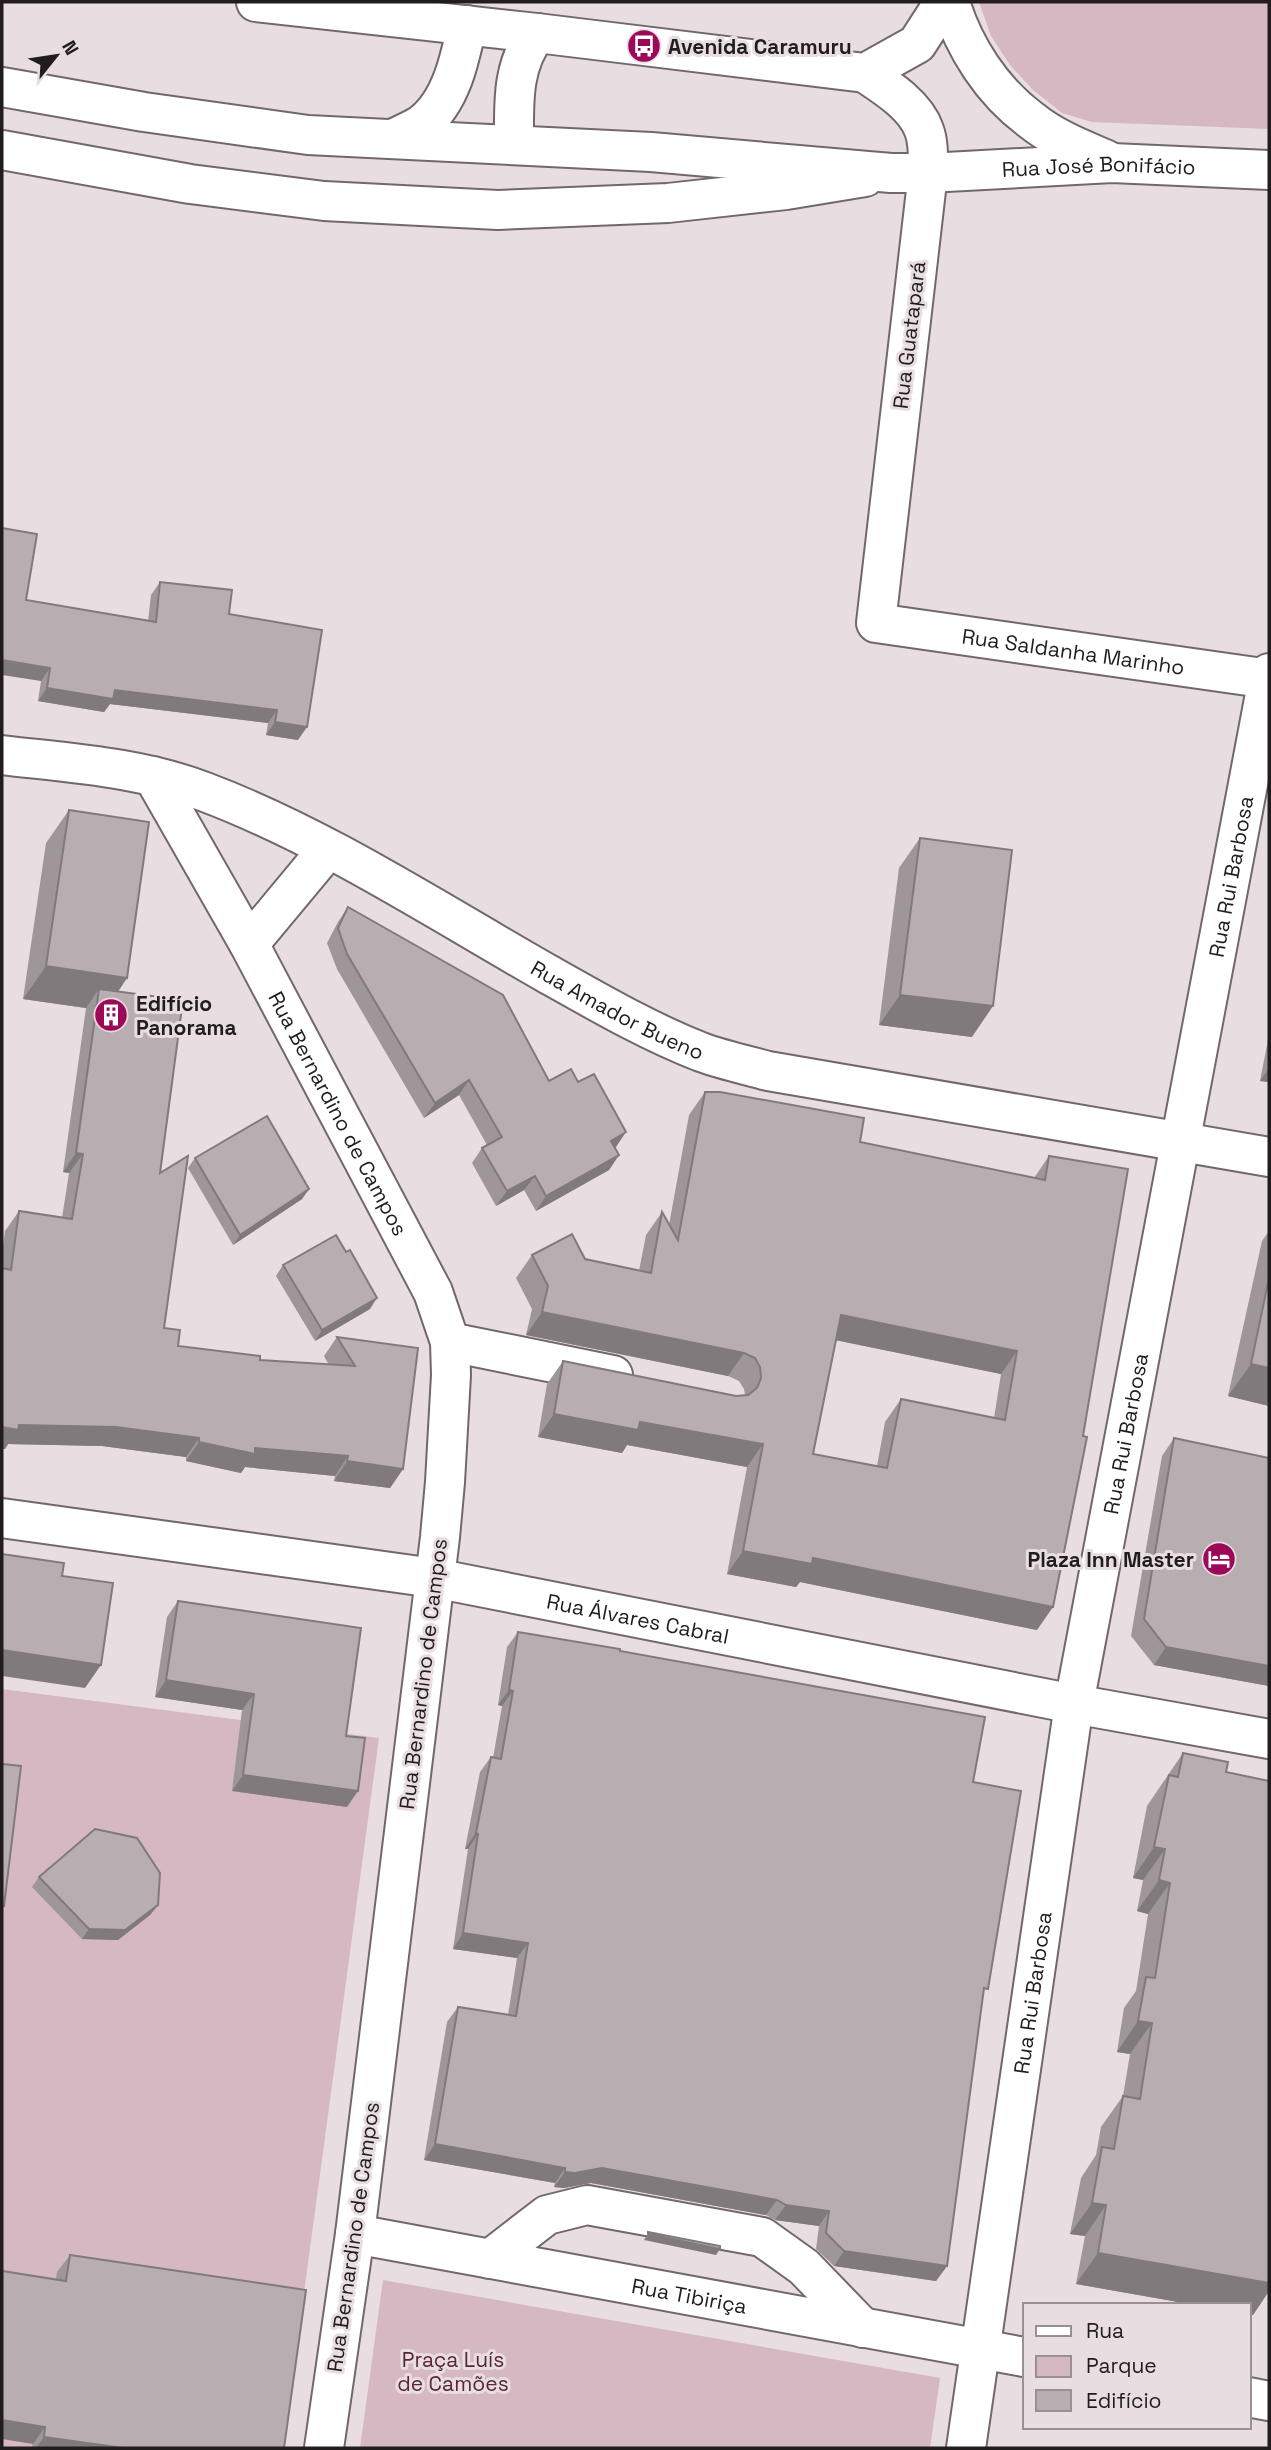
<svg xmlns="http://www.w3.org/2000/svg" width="1271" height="2450" font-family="'Space Grotesk',sans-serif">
<rect width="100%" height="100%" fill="#e8dde1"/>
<g fill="#d6b8c2">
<path d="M 979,2 L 1269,2 L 1269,129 L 1092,122 L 1062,113 L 1032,89 L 1010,65 L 991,36 Z"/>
<path d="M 2,1689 L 379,1738 L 283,2448 L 2,2448 Z"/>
<path d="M 383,2280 L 940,2378 L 930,2448 L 360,2448 Z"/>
</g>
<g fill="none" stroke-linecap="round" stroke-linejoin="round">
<g stroke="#72686b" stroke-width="42">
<g id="minor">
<path id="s1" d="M 865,73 C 886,87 915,105 924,130 C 929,143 928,159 928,173 L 876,623 L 1269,679"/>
<path d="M 2,150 L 190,184 L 324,201 L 498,210 L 668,203 L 786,190 L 865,177"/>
<path id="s2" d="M 2,755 C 69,763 141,767 205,792 C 322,836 437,911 546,973 C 596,1001 647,1031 701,1052 C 723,1060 746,1065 768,1071 L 1269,1157"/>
<path id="s3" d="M 153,776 L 249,944 L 433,1292 L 450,1342 L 451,1375 L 445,1482 L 440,1537 L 355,2234 L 324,2448"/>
<path d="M 249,944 L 328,849"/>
<path d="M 450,1342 L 613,1375"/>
<path id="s4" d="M 355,2234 L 1024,2357"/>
<path d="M 490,2259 L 547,2215 L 587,2205 L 762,2237 L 804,2267 L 863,2328"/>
<path d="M 1248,2397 L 1269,2401"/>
<path id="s5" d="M 966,2448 L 1074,1704 L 1269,673"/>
</g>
</g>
<g stroke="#72686b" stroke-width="42">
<g id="major">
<path d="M 256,2 L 537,33 L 865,73 L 917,44 L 937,13 L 941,2"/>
<path d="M 950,2 C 964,48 992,91 1031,120 C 1053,138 1081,149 1107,160"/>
<path id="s6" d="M 2,87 L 144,112 L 308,135 L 651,152 L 891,173 L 928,173 L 1112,163 L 1269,170"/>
<path d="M 393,139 C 402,134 413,130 422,124 C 451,102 460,59 467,25"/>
<path d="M 514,145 C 514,105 511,66 537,33"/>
<path id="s7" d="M 2,1518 L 434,1578 L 1074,1704 L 1269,1739"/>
</g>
</g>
<use href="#minor" stroke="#fff" stroke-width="38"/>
<use href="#major" stroke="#fff" stroke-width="38"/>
</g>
<g fill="#9e9698" fill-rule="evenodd">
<path d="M 160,582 L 229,614 L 298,740 L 266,735 L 268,723 L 110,704 L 104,712 L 38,701 L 41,681 L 26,600 L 148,621 L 151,595 Z"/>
<path d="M 69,810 L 127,978 L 118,992 L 160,1173 L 164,1328 L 178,1346 L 260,1360 L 329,1365 L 324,1356 L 337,1337 L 418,1348 L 403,1469 L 390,1488 L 334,1481 L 335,1476 L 245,1467 L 241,1473 L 186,1461 L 186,1457 L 102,1446 L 8,1444 L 5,1449 L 2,1449 L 2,1255 L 5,1231 L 19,1211 L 62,1218 L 69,1173 L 63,1172 L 86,1008 L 23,999 L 46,843 Z"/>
<path d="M 920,838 L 972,1037 L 879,1025 L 899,868 Z"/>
<path d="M 348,907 L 549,1081 L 578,1082 L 626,1132 L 614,1147 L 619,1155 L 609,1170 L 536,1211 L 524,1190 L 496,1206 L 472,1163 L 482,1148 L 487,1145 L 459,1095 L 424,1118 L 337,969 L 327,943 L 338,922 Z"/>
<path d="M 1269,1035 L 1269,1082 L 1260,1081 Z"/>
<path d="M 705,1092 L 860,1142 L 1034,1178 L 1049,1156 L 1037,1630 L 800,1582 L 796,1587 L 727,1574 L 747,1467 L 627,1445 L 622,1453 L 538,1437 L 547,1384 L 563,1361 L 736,1396 L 745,1395 L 744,1389 L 739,1381 L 728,1376 L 526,1335 L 532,1309 L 516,1278 L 532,1255 L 585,1259 L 639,1271 L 646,1235 L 662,1212 L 669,1225 L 689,1115 ZM 836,1340 L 1001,1374 L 994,1418 L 901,1399 L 885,1422 L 877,1466 L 813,1454 Z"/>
<path d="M 195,1158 L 309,1189 L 302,1199 L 233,1245 L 188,1168 Z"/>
<path d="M 1269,1231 L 1269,1406 L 1228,1396 L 1262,1241 Z"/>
<path d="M 283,1265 L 370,1309 L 315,1341 L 276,1276 Z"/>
<path d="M 1174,1438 L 1269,1686 L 1154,1665 L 1131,1636 L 1162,1456 Z"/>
<path d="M 178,1601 L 346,1736 L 347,1807 L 232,1791 L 242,1710 L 155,1697 L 167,1617 Z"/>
<path d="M 518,1632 L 620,1651 L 973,1782 L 983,1997 L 947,2266 L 936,2281 L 834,2266 L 816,2249 L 819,2226 L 775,2220 L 766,2215 L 591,2183 L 564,2188 L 554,2187 L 555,2183 L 424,2160 L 447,2022 L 458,2007 L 508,2015 L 517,1958 L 453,1949 L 468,1849 L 465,1849 L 480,1772 L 491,1757 L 493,1758 L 502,1706 L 498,1705 L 507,1647 Z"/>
<path d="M 1183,1753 L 1226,1772 L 1269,1781 L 1269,2291 L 1253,2315 L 1076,2284 L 1085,2236 L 1070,2234 L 1081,2178 L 1096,2155 L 1101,2127 L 1123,2096 L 1130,2054 L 1117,2052 L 1124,2008 L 1136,1991 L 1148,1914 L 1137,1911 L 1143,1880 L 1133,1878 L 1147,1806 Z"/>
<path d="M 39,1877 L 158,1905 L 150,1915 L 118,1940 L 82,1939 L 32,1887 Z"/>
<path d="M 70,2255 L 284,2448 L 32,2448 L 57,2272 Z"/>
</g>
<g fill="#817a7c">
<path d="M 2,660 L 50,668 L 41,681 L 2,675 Z"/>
<path d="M 47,688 L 115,690 L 277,710 L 268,723 L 110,704 L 104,712 L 38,701 Z"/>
<path d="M 275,722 L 307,727 L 298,740 L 266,735 Z"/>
<path d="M 46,966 L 127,978 L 104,1011 L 99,989 L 86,1008 L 23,999 Z"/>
<path d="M 900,995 L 993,1006 L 972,1037 L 879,1025 Z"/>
<path d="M 1269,1068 L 1269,1082 L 1260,1081 Z"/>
<path d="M 469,1080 L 459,1095 L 424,1118 L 435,1103 Z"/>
<path d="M 626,1132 L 616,1147 L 600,1156 L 611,1141 Z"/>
<path d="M 76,1153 L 83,1154 L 69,1173 L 63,1172 Z"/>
<path d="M 619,1155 L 609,1170 L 536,1211 L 546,1196 Z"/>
<path d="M 535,1176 L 524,1190 L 496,1206 L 507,1191 Z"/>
<path d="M 309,1189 L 302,1199 L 233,1245 L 240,1235 Z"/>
<path d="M 377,1298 L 370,1309 L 315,1341 L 322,1330 Z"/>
<path d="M 542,1312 L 744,1353 L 728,1376 L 526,1335 Z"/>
<path d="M 841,1315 L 1017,1351 L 1001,1374 L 825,1338 Z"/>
<path d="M 1251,1364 L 1269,1368 L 1269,1406 L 1228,1396 Z"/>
<path d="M 554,1414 L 640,1422 L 763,1444 L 747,1467 L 627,1445 L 622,1453 L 538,1437 Z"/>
<path d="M 19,1425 L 116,1427 L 199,1438 L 186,1457 L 102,1446 L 8,1444 L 5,1449 L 2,1449 L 2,1427 Z"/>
<path d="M 199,1442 L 348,1456 L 335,1476 L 245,1467 L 241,1473 L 186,1461 Z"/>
<path d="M 347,1461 L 403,1469 L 390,1488 L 334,1481 Z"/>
<path d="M 743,1551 L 813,1558 L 1053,1607 L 1037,1630 L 800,1582 L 796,1587 L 727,1574 Z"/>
<path d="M 1166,1647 L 1269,1666 L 1269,1686 L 1154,1665 Z"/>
<path d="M 2,1650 L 101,1665 L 85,1688 L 2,1676 Z"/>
<path d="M 166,1680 L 254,1694 L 242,1710 L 155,1697 Z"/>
<path d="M 509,1690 L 513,1691 L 502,1706 L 498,1705 Z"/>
<path d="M 243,1775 L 358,1791 L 347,1807 L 232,1791 Z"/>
<path d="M 476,1833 L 478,1834 L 468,1849 L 465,1849 Z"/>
<path d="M 1154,1847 L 1165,1849 L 1143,1880 L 1133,1878 Z"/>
<path d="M 1159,1880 L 1170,1883 L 1148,1914 L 1137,1911 Z"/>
<path d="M 158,1905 L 150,1915 L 118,1940 L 82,1939 L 89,1929 Z"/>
<path d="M 463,1933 L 528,1943 L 517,1958 L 453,1949 Z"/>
<path d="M 1138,2021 L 1152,2023 L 1130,2054 L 1117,2052 Z"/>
<path d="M 435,2144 L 565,2168 L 555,2183 L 424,2160 Z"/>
<path d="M 602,2168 L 777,2200 L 766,2215 L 591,2183 L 564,2188 L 554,2187 L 565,2172 Z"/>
<path d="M 1092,2203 L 1106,2205 L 1085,2236 L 1070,2234 Z"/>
<path d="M 786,2205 L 829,2211 L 819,2226 L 775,2220 Z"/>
<path d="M 648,2234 L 720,2249 L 716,2255 L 644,2240 Z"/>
<path d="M 844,2251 L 947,2266 L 936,2281 L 834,2266 Z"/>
<path d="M 1098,2253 L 1269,2283 L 1269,2291 L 1253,2315 L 1248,2314 L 1248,2305 L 1195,2305 L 1076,2284 Z"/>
<path d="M 2,2420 L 45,2427 L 33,2444 L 2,2439 Z"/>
<path d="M 44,2437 L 123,2448 L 36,2448 Z"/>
</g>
<g fill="#b8aeb1" stroke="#817a7c" stroke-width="2" fill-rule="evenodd">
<path d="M 2,528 L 37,534 L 26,600 L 156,622 L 160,582 L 232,590 L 229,614 L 322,630 L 307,727 L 275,722 L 277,710 L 115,690 L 113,699 L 47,688 L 50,668 L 2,660 Z"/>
<path d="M 69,810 L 149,822 L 127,978 L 46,966 Z"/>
<path d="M 920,838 L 1012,850 L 993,1006 L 900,995 Z"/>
<path d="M 348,907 L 503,995 L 549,1081 L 571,1069 L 578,1082 L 594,1074 L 626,1132 L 611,1141 L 619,1155 L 546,1196 L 535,1176 L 507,1191 L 482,1148 L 502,1137 L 469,1080 L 435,1103 L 347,954 L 338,928 Z"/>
<path d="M 99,989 L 183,1000 L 160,1173 L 188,1156 L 164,1328 L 180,1330 L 178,1346 L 260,1356 L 260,1360 L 355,1366 L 337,1337 L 418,1348 L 403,1469 L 347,1461 L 348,1456 L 255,1448 L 255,1454 L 199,1442 L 199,1438 L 116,1427 L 19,1425 L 18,1430 L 2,1427 L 2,1268 L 11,1270 L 19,1211 L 72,1219 L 83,1154 L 76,1153 Z"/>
<path d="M 705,1092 L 720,1092 L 864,1118 L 860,1142 L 1045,1180 L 1049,1156 L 1128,1169 L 1083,1436 L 1087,1437 L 1053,1607 L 813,1558 L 812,1564 L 743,1551 L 763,1444 L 640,1422 L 638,1430 L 554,1414 L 563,1361 L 736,1396 L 748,1395 L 757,1388 L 761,1378 L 760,1367 L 755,1358 L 744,1353 L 542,1312 L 548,1286 L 532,1255 L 572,1234 L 585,1259 L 651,1273 L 662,1212 L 678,1240 ZM 841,1315 L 1017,1351 L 1005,1420 L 901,1399 L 887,1468 L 813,1454 Z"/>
<path d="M 267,1116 L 309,1189 L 240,1235 L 195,1158 Z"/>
<path d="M 336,1235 L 346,1252 L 350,1250 L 377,1298 L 322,1330 L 283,1265 Z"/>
<path d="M 1269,1278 L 1269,1368 L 1251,1364 Z"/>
<path d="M 1174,1438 L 1269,1458 L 1269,1666 L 1166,1647 L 1144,1619 Z"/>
<path d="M 2,1554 L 64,1563 L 62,1576 L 113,1583 L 101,1665 L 2,1650 Z"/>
<path d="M 178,1601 L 361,1628 L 346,1736 L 365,1738 L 358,1791 L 243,1775 L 254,1694 L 166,1680 Z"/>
<path d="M 518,1632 L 620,1649 L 620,1651 L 985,1717 L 973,1782 L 1021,1791 L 988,1989 L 984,1988 L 947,2266 L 844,2251 L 826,2233 L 829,2211 L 786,2205 L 777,2200 L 602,2168 L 575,2173 L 565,2172 L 565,2168 L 435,2144 L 458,2007 L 516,2016 L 528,1943 L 463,1933 L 478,1834 L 476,1833 L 491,1757 L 501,1759 L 513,1691 L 509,1690 Z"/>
<path d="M 1183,1753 L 1228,1762 L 1226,1772 L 1269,1781 L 1269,2283 L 1098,2253 L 1106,2205 L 1092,2203 L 1102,2147 L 1114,2149 L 1123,2096 L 1140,2099 L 1152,2023 L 1138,2021 L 1146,1977 L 1155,1978 L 1170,1883 L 1159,1880 L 1165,1849 L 1154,1847 L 1169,1775 L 1178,1777 Z"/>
<path d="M 2,1764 L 21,1766 L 4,1906 L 2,1906 Z"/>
<path d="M 95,1829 L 137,1838 L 160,1873 L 158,1905 L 125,1930 L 89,1929 L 39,1877 Z"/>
<path d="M 648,2232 L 720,2246 L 720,2249 L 648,2234 Z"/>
<path d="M 70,2255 L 306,2290 L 284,2448 L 123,2448 L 44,2437 L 45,2427 L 2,2420 L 2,2271 L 66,2281 Z"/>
</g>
<defs>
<g id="bus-disc" transform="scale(1.75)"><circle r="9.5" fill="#9b0958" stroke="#e8dde1"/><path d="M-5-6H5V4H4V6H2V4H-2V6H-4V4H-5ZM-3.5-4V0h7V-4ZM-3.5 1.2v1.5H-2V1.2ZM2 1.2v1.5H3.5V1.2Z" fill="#fff"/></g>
<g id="building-disc" transform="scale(1.75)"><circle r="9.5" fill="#9b0958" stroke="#e8dde1"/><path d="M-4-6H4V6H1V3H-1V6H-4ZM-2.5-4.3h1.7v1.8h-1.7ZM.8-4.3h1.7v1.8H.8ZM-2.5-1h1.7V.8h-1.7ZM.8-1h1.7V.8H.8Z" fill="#fff"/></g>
<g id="hotel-disc" transform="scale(1.75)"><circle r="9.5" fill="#9b0958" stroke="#e8dde1"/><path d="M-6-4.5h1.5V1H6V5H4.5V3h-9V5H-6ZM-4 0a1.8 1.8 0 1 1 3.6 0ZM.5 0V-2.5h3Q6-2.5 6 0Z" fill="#fff"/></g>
</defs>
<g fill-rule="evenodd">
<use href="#bus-disc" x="644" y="46"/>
<use href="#building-disc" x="111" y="1015"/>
<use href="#hotel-disc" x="1219" y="1559"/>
</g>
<g text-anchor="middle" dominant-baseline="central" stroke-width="6" stroke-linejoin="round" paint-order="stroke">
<g font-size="21" font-weight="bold" fill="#211d1e" stroke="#e8dde1" text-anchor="start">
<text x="668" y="46">Avenida Caramuru</text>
<text x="136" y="1003">Edifício<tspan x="136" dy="24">Panorama</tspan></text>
<text x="1194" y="1559" text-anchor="end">Plaza Inn Master</text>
</g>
<g font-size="21" fill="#211d1e" stroke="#e8dde1">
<text stroke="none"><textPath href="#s6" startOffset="1102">Rua José Bonifácio</textPath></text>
<text transform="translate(909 335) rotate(-83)">Rua Guatapará</text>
<text stroke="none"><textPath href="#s1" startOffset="779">Rua Saldanha Marinho</textPath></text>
<text stroke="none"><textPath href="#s5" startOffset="1594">Rua Rui Barbosa</textPath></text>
<text stroke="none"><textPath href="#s2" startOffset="674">Rua Amador Bueno</textPath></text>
<text stroke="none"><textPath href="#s3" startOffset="385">Rua Bernardino de Campos</textPath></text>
<text stroke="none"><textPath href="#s5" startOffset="1027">Rua Rui Barbosa</textPath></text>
<text stroke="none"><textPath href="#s7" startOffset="644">Rua Álvares Cabral</textPath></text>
<text transform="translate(423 1674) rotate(-83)">Rua Bernardino de Campos</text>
<text stroke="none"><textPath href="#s5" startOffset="460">Rua Rui Barbosa</textPath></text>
<text transform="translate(353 2237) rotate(-82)">Rua Bernardino de Campos</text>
<text stroke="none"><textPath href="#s4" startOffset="340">Rua Tibiriça</textPath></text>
</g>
<g font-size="21" fill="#59253a" stroke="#e8dde1">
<text x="453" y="2359">Praça Luís<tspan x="453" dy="24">de Camões</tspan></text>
</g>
</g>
<rect width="1271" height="2450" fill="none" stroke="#211d1e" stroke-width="7"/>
<rect x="1023" y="2303" width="228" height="126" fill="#e8dde1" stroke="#989093" stroke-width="2"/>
<rect x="1036" y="2326" width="35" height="10" fill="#ffffff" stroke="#989093" stroke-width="2"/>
<text x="1086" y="2338" font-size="21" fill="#211d1e">Rua</text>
<rect x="1036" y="2356" width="35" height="21" fill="#d6b8c2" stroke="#989093" stroke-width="2"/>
<text x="1086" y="2373" font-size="21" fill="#211d1e">Parque</text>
<rect x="1036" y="2390" width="35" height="21" fill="#b8aeb1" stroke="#989093" stroke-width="2"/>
<text x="1086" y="2408" font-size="21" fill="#211d1e">Edifício</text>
<g transform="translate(56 56) rotate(60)" stroke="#e8dde1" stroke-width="5" paint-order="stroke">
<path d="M0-5L12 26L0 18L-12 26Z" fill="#211d1e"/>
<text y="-10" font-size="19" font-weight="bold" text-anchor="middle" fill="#211d1e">N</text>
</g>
</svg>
